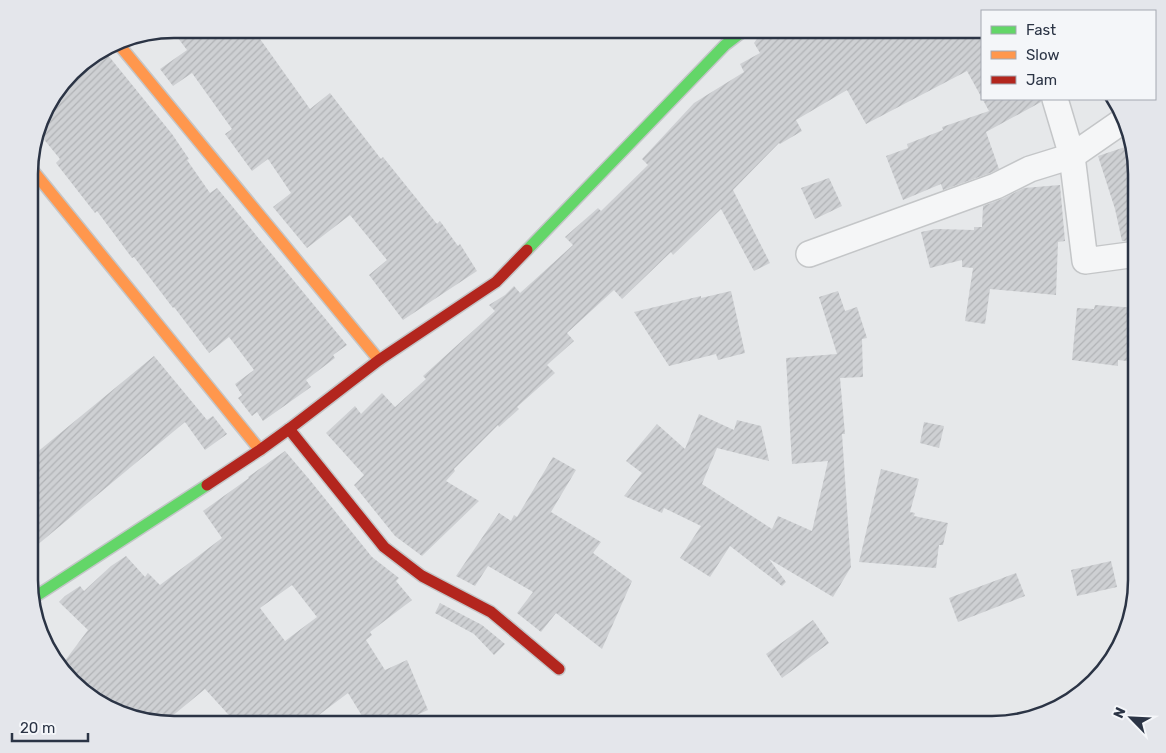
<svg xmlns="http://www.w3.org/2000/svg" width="1166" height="753" font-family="Rubik,sans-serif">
<defs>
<pattern id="building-hatch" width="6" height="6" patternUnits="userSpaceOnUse" patternTransform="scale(1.25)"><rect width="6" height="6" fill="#ced0d3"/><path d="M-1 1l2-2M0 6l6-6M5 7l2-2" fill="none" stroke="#b1b3b6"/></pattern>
</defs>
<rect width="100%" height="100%" fill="#e6e8ea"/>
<g fill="url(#building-hatch)" fill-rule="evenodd">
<path d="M 171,29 L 253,29 L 310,109 L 330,93 L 381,159 L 383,157 L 437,224 L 440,221 L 458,246 L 460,244 L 477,271 L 403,320 L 369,275 L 387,260 L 350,215 L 307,248 L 273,207 L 291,193 L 268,159 L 252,171 L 225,134 L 232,129 L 192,73 L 173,86 L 160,69 L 187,50 Z"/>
<path d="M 776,29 L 982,29 L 982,99 L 1041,99 L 1041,102 L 986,132 L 999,169 L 990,173 L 943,190 L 941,184 L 903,200 L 886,156 L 908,148 L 907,144 L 943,130 L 942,127 L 989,111 L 967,71 L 866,124 L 847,90 L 796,120 L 802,131 L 780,144 L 779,143 L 733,190 L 770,263 L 754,271 L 721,209 L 673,255 L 671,252 L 622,299 L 614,290 L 567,333 L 574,341 L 547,365 L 555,373 L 517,407 L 519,409 L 499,427 L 498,425 L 454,469 L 455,471 L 446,481 L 479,501 L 422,556 L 395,536 L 354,485 L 364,475 L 326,433 L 355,406 L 361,414 L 382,393 L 395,407 L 426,379 L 423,376 L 495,311 L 489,305 L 505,295 L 514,286 L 520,293 L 573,245 L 565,237 L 598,208 L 601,211 L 648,165 L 642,159 L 694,103 L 744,72 L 740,64 L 760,53 L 754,43 L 757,39 Z"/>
<path d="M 103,49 L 172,134 L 189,159 L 187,160 L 210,193 L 217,188 L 347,345 L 333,355 L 335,358 L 306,380 L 311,387 L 263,421 L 257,412 L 252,416 L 238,398 L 242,395 L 235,384 L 254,370 L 229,337 L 209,353 L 174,307 L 173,308 L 134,257 L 132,258 L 97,211 L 95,213 L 56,163 L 60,159 L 37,131 L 44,109 L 78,65 Z"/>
<path d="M 1131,145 L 1137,164 L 1137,240 L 1122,241 L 1115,209 L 1098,156 Z"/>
<path d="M 829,178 L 842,206 L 815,219 L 801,188 Z"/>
<path d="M 1060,185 L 1065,241 L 1058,242 L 1056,295 L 990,289 L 985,324 L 965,321 L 973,268 L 962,267 L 962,260 L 930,268 L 921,232 L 936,229 L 974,230 L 974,227 L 982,227 L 983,206 L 1002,199 L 1024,188 Z"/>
<path d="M 731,291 L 745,353 L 718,360 L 716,354 L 669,366 L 634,312 L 701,296 L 701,298 Z"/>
<path d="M 838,291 L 845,311 L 857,307 L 867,338 L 862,339 L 863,377 L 840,378 L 845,434 L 842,434 L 851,567 L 833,597 L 769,559 L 786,582 L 782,586 L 730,546 L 710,577 L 680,558 L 701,526 L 664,508 L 662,513 L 624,496 L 642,473 L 626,461 L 657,424 L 685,449 L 699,414 L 734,430 L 737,420 L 761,426 L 769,461 L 717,448 L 702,484 L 772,529 L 778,516 L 812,531 L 828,461 L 792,464 L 786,358 L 837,354 L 819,297 Z"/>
<path d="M 1095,305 L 1137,308 L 1137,362 L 1118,360 L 1118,366 L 1072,360 L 1077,308 L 1094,309 Z"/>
<path d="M 154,356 L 207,420 L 213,416 L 227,434 L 205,450 L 185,422 L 30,551 L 30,458 Z"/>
<path d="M 924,422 L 944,426 L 939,448 L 920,443 Z"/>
<path d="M 285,451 L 309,479 L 372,557 L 399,578 L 396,581 L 412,600 L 370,632 L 372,635 L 366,640 L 385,670 L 407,660 L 428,710 L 410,718 L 413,724 L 367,724 L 348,693 L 307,724 L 237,724 L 205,689 L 165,722 L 93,700 L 61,666 L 88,630 L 59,602 L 65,596 L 80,586 L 84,591 L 111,566 L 126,556 L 145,577 L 148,573 L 160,585 L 222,538 L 203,511 L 249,478 L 248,477 ZM 292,585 L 317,617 L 285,641 L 260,608 Z"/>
<path d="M 553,457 L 576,470 L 551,512 L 601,542 L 593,553 L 632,581 L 602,649 L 556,613 L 541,632 L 517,613 L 533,592 L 488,566 L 475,586 L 456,576 L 499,513 L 511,521 L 514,515 L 517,517 Z"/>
<path d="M 881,469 L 919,479 L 910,512 L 915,513 L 914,516 L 948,523 L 943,545 L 939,545 L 936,568 L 859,562 Z"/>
<path d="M 1111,561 L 1117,587 L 1077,596 L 1071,570 Z"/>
<path d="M 1016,573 L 1025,596 L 958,622 L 949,598 Z"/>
<path d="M 440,603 L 482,625 L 505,644 L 494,655 L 474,634 L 435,613 Z"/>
<path d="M 813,620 L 829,643 L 782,678 L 766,654 Z"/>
</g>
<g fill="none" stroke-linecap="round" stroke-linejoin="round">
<g stroke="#c4c6c8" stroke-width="28">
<g id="street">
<path d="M 1055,99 L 1072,156 L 1085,261 L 1137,254"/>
<path d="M 809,254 L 996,186 L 1030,169 L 1072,156 L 1124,120"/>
</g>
</g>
<g stroke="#c4c6c8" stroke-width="14">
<g id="fast">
<path d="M 527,250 L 725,45 L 746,29"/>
<path d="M 30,600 L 207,485"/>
</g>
</g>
<g stroke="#c4c6c8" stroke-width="14">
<g id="slow">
<path d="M 116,41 L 379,360"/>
<path d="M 30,167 L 260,450"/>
</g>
</g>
<g stroke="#c4c6c8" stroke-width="14">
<g id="jam">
<path d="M 289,429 L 384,547 L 422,576 L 491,612 L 559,669"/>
<path d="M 207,485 L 260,450 L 289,429 L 379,360 L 496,282 L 527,250"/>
</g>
</g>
<use href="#street" stroke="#f5f6f7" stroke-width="25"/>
<use href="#fast" stroke="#63d668" stroke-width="11"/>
<use href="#slow" stroke="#ff974d" stroke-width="11"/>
<use href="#jam" stroke="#b3261e" stroke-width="11"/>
</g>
<path d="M0 0H1166V753H0ZM174 38H992A136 136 0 0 1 1128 174V580A136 136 0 0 1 992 716H174A136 136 0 0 1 38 580V174A136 136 0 0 1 174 38Z" fill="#e4e6eb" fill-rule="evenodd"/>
<path fill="none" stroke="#2b3445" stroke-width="2.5" d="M174 38H992A136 136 0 0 1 1128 174V580A136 136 0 0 1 992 716H174A136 136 0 0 1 38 580V174A136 136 0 0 1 174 38Z"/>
<rect x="981" y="10" width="175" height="90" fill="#f4f6f9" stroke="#a4a8b1"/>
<rect x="991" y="26" width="25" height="8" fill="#63d668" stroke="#a4a8b1"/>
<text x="1026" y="35" font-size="15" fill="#2b3445">Fast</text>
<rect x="991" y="51" width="25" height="8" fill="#ff974d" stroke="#a4a8b1"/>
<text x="1026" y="60" font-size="15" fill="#2b3445">Slow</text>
<rect x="991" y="76" width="25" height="8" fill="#b3261e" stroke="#a4a8b1"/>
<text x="1026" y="85" font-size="15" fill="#2b3445">Jam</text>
<g transform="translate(1131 718) rotate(294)" stroke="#f4f6f9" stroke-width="4" paint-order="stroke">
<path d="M0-4L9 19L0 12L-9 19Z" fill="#2b3445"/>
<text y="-8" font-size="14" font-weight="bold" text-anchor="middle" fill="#2b3445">N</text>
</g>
<path d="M12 733v8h76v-8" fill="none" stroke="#2b3445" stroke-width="2.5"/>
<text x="20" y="733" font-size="15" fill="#2b3445" stroke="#f4f6f9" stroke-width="4" paint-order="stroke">20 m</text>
</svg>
